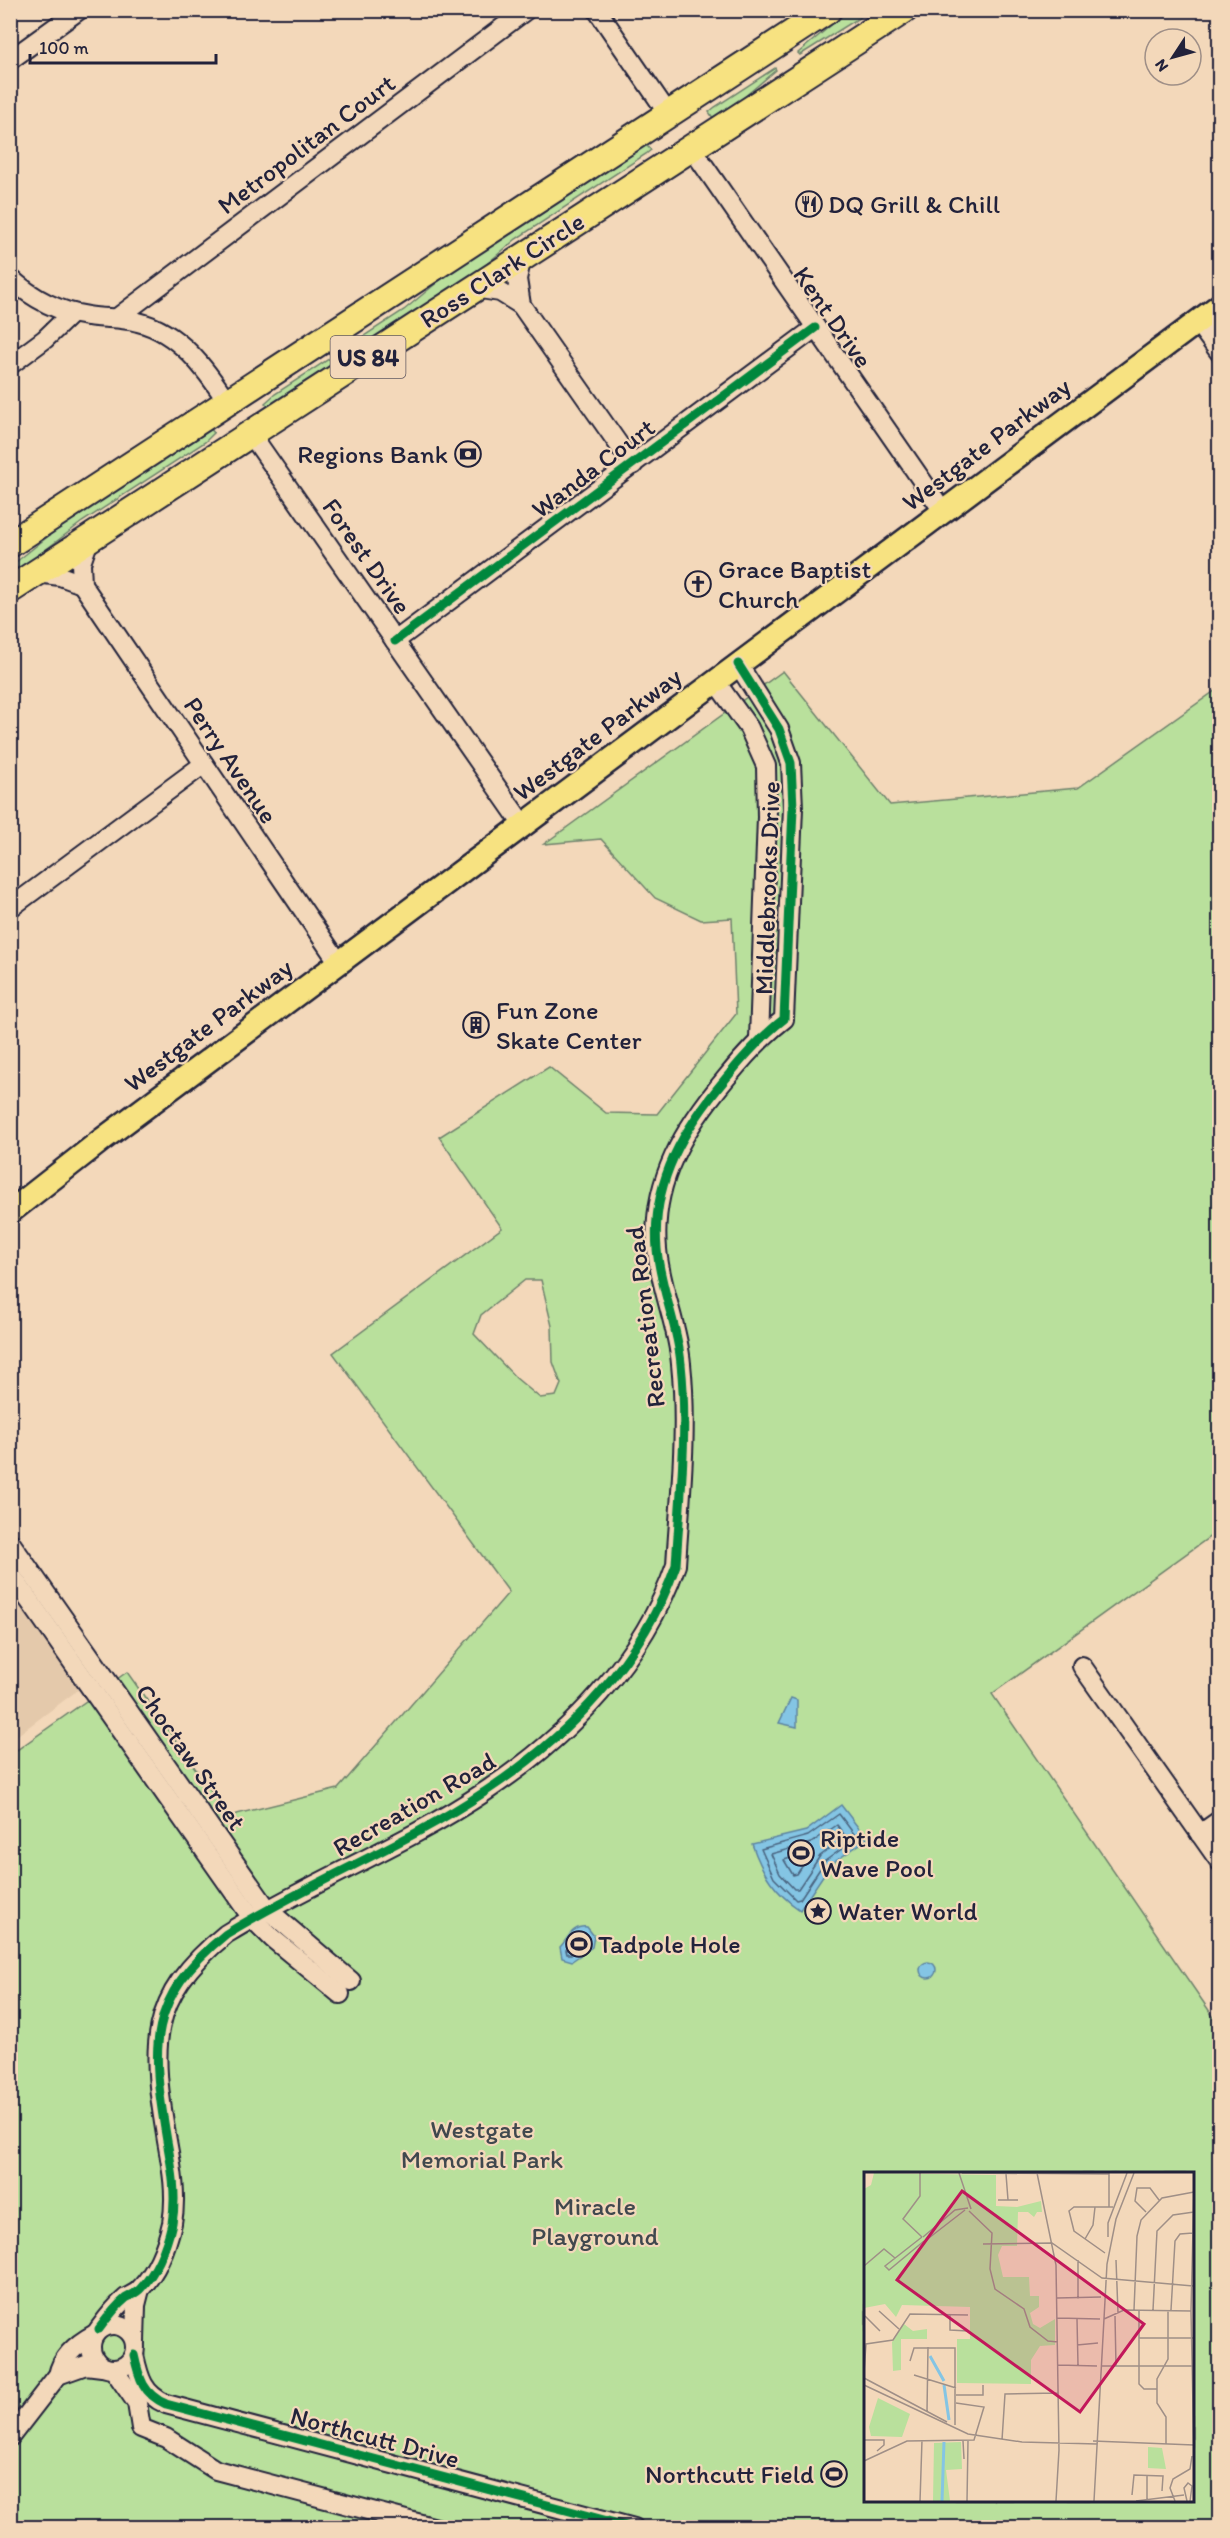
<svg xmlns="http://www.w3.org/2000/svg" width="1230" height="2538" font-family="Itim,sans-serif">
<rect width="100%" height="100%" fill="#f3d8ba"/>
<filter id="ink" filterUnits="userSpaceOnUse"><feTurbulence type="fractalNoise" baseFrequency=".0167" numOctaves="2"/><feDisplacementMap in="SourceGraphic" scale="12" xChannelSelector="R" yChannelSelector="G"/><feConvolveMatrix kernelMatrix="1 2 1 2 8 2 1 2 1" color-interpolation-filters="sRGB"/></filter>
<g filter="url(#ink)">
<path fill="#e4c9ab" d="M 10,1584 L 82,1687 L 11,1740 L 10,1740 Z"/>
<g fill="#b9e09c" stroke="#6e816c" stroke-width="1.5" fill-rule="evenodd">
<path d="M 848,11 L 870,11 L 800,55 L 798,53 Z"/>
<path d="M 775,68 L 776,70 L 736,104 L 713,118 L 709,112 L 715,107 Z"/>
<path d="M 646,145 L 651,150 L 646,154 L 516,239 L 474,275 L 270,408 L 265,403 L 275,394 L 404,310 L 446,275 Z"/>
<path d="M 210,428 L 214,433 L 205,442 L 82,522 L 11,576 L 11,566 L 66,522 Z"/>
<path d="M 783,671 L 890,805 L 1078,788 L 1219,688 L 1219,1530 L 992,1694 L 1219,2025 L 1219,2527 L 11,2527 L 10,1755 L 127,1672 L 229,1816 L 338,1789 L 509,1592 L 333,1353 L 502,1228 L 439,1137 L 549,1067 L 606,1113 L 657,1114 L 736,1014 L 732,918 L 701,920 L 655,898 L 601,839 L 544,844 ZM 525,1280 L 541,1280 L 552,1326 L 553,1362 L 561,1384 L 556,1396 L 540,1398 L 516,1378 L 474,1334 L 481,1315 ZM 866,2174 L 1192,2174 L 1192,2500 L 866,2500 Z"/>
</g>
<g fill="#84c5e4" stroke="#5d84a0" stroke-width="1.5">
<path d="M 791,1698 L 797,1700 L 797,1727 L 779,1723 Z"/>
<path d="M 841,1805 L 867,1839 L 830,1865 L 800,1910 C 775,1893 762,1873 752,1844 L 806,1831 Z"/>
<path d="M 587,1927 L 594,1936 L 592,1947 L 572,1961 L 562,1958 L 560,1947 C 568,1939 572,1925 587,1927 Z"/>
<circle cx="928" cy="1970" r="8"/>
</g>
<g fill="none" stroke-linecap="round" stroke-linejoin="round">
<g stroke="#49637f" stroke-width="1.5">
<path d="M 839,1814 L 857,1838 L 825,1861 L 800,1899 L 796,1900 L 774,1878 L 761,1849 L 808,1836 Z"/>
<path d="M 837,1825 L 846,1837 L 820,1856 L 798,1889 L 794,1889 L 780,1874 L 771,1854 L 811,1843 Z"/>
<path d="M 804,1854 L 807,1859 L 797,1874 L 793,1875 L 784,1860 Z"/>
<path d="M 584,1933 L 589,1937 L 588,1943 L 571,1954 L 567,1954 L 566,1950 L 575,1937 Z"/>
</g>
<g stroke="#22223b" stroke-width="22">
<g id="minor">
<path d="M 597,10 L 669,115"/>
<path d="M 10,60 L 79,10"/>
<path d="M 691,147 L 943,511"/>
<path d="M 10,278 C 32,298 58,312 88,316 C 104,319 121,317 138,322 C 179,332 206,369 228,403"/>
<path d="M 474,288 L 500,292 L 521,305 L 633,465"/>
<path d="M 521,305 L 517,279 L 522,257"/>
<path d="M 117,318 L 526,10"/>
<path d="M 1197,322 L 1220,353"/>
<path d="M 10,365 L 45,339 L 72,313"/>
<path d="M 251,434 L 523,825"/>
<path d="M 89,540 L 81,563 L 82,584 L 339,963"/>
<path d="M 37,573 L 60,576 L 82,584"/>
<path d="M 395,641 L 815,328"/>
<path d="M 716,682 L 749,728 L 766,766 L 767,817 L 759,1039"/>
<path d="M 10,908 L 204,764"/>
<path d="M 10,1542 L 268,1910 L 351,1981"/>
<path d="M 10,1573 L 252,1918 L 272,1938 L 340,1994"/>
<path d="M 1082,1666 L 1220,1862"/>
<path d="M 1200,1834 L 1220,1820"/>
<circle cx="113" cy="2347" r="22"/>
<path d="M 99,2329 C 107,2318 115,2307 126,2298 C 131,2295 137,2293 141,2288 C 157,2271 167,2245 172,2223 C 177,2196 172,2168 167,2141 C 151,2046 146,1999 226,1934 C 310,1882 404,1846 486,1791 C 569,1736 643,1660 676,1565 C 680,1499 688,1430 681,1364 C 678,1325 660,1288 657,1249 C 651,1181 685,1127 727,1077 C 745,1055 762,1036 784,1019 L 793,808 L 791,763 L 779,729 L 738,664"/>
<path d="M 135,2342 L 136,2305 L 140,2289"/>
<path d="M 134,2355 C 139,2378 143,2394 166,2404 L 634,2528"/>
<path d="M 114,2370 L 137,2403 L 141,2428 L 166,2438 L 216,2470 L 436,2528"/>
<path d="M 58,2375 L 86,2365 L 102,2367"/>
<path d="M 10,2437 L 58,2375 C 62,2356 78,2343 95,2334"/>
</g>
</g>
<g stroke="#22223b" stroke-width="27">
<path id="major" d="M 10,1212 L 103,1139 L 1220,305"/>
</g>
<g stroke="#22223b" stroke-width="30">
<g id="highway">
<path d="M 10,544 L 828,10"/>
<path d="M 10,590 L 904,10"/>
</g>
</g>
<use href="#minor" stroke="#f3d8ba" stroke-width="18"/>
<use href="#major" stroke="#f7e281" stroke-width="22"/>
<use href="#highway" stroke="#f7e281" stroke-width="26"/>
<g stroke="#f3d8ba" stroke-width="13">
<g id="cycleway">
<path d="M 395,641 L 815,328"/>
<path d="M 99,2329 C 107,2318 115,2307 126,2298 C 131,2295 137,2293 141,2288 C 157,2271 167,2245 172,2223 C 177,2196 172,2168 167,2141 C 151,2046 146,1999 226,1934 C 310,1882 404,1846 486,1791 C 569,1736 643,1660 676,1565 C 680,1499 688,1430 681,1364 C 678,1325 660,1288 657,1249 C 651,1181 685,1127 727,1077 C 745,1055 762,1036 784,1019 L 793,808 L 791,763 L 779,729 L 738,664"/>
<path d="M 134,2355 C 139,2378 143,2394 166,2404 L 634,2528"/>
</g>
</g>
<use href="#cycleway" stroke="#00873e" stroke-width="9"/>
</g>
</g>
<defs>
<g id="restaurant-ring" transform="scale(1.35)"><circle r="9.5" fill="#f3d8ba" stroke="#22223b" stroke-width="1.5"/><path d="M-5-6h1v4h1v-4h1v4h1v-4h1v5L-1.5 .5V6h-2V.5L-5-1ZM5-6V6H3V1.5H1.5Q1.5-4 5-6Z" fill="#22223b"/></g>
<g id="bank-ring" transform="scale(1.35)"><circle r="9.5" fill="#f3d8ba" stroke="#22223b" stroke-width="1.5"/><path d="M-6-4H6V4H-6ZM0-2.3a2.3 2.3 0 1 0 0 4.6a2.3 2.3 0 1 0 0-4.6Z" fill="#22223b"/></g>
<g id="church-ring" transform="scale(1.35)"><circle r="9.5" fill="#f3d8ba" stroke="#22223b" stroke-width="1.5"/><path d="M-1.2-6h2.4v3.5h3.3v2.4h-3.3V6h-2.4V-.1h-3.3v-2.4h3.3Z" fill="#22223b"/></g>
<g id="building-ring" transform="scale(1.35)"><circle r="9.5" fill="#f3d8ba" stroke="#22223b" stroke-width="1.5"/><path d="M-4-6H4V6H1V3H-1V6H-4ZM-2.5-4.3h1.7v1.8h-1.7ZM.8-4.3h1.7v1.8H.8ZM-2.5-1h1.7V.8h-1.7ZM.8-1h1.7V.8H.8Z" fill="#22223b"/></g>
<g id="stadium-ring" transform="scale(1.35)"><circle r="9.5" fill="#f3d8ba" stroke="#22223b" stroke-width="1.5"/><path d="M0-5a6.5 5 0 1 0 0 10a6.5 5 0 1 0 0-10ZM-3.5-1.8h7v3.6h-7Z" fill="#22223b"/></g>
<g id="sight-ring" transform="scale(1.35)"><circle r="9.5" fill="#f3d8ba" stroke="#22223b" stroke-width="1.5"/><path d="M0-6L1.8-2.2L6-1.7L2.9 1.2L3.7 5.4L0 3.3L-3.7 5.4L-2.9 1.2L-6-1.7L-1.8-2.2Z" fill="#22223b"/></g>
</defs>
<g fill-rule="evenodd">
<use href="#restaurant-ring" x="809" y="204"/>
<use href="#bank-ring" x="468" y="454"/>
<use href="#church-ring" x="698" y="584"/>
<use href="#building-ring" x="476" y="1025"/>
<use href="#stadium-ring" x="801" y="1853"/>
<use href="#sight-ring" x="818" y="1911"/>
<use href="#stadium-ring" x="579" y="1944"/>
<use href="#stadium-ring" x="834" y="2474"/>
</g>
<g text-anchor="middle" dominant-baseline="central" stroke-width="4.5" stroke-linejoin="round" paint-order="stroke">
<rect fill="#f3d8ba" stroke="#615961" stroke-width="1.5" x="330.5" y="336" width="75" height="42" rx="4.5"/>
<g font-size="24" font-weight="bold" fill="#22223b">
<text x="368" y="357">US 84</text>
</g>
<g font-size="26" fill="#22223b" stroke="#f3d8ba">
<text transform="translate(306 144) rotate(-37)">Metropolitan Court</text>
<text transform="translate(502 270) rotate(-33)">Ross Clark Circle</text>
<text transform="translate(833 317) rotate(55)">Kent Drive</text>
<text transform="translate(986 444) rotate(-37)">Westgate Parkway</text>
<text transform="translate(593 468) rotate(-37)">Wanda Court</text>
<text transform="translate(367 556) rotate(55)">Forest Drive</text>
<text transform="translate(597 734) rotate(-37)">Westgate Parkway</text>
<text transform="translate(231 760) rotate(56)">Perry Avenue</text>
<text transform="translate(767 888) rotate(-88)">Middlebrooks Drive</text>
<text transform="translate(208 1025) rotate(-37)">Westgate Parkway</text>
<text transform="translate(645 1317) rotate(-97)">Recreation Road</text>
<text transform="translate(191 1757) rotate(55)">Choctaw Street</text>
<text transform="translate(414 1804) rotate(-30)">Recreation Road</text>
<text transform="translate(375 2437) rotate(15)">Northcutt Drive</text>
</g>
<g font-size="26" fill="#22223b" stroke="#f3d8ba" text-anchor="start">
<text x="828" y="204">DQ Grill &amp; Chill</text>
<text x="448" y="454" text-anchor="end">Regions Bank</text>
<text x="718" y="569">Grace Baptist<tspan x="718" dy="30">Church</tspan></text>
<text x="496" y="1010">Fun Zone<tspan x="496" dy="30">Skate Center</tspan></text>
<text x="820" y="1838">Riptide<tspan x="820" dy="30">Wave Pool</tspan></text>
<text x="838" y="1911">Water World</text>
<text x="598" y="1944">Tadpole Hole</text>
<text x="814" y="2474" text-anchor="end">Northcutt Field</text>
</g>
<g font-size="26" fill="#40484e" stroke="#f3d8ba">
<text x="482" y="2129">Westgate<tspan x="482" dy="30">Memorial Park</tspan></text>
<text x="595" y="2206">Miracle<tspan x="595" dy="30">Playground</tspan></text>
</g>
</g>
<g transform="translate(864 2172)">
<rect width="330" height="330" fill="#f3d8ba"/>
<path d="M 10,1 L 132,3 L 132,34 L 153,35 L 177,29 L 178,40 L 173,40 L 170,45 L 164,40 L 154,40 L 153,74 L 138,74 L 134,83 L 139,105 L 165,105 L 166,124 L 175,124 L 175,135 L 166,141 L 169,152 L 176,156 L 191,147 L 191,173 L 176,174 L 167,188 L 167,212 L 93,211 L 93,167 L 106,167 L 106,135 L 38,133 L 32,145 L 21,132 L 0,136 L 0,17 L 7,13 ZM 40,152 L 49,159 L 63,157 L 63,167 L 37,167 L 37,198 L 29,199 L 28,170 ZM 14,226 L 46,242 L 38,265 L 7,264 L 5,255 ZM 97,270 L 98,297 L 82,298 L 86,329 L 69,329 L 70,271 ZM 284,275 L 298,276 L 302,297 L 284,296 Z" fill="#b9e09c"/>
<path fill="none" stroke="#84c5e4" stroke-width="3" d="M 66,184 L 80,209M 80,213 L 85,248M 78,329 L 80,270"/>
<path fill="none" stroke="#9f8f87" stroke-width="1.5" d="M 56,1 L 56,24 L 39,47 L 58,65M 95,1 L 107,37M 98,1 L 245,2M 173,1 L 192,93 L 195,278 L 192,329M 142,2 L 144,28M 330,15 L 327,139 L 330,285M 134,28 L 154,28M 245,35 L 245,1M 105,39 L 128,61 L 126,97 L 131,117 L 160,137 L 166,155 L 184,169 L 194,170M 282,40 L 271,29 L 273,16 L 286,16 L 295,28M 58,65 L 21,94 L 25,98 L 60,69M 59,65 L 91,38 L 104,36M 244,65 L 244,51 L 263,1M 221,67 L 229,53 L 231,35M 61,69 L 101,38M 119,72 L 188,71 L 238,106 L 329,114M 241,81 L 210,59 L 205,39 L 210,35 L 249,35M 214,88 L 214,127M 252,88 L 254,141M 0,94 L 20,77 L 31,86M 193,126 L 237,125M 270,138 L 273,64 L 277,48 L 298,26 L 330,20M 275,138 L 275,212 L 280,217 L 293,217M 289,138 L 293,59 L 309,43 L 330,40M 307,138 L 311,69 L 316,62 L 329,61M 15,139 L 35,157M 86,142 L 86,158 L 104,159M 1,144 L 16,159M 251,144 L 252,194M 193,146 L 236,147M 213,147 L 214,193M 240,147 L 260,138 L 327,139M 275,166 L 329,166M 213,173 L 234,171M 46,189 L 50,176 L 91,176 L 91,253M 194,193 L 233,194M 237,194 L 330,194M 0,200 L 2,172 L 29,168 L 46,142 L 104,143M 50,203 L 92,216M 0,206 L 83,250M 0,213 L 104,262 L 158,270 L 233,272M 92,223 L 119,223 L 119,213M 63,239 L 64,175M 0,268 L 20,268 L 20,273 L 13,279M 138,268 L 141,222 L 194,221M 99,269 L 100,287M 229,269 L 330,273M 302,272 L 302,245 L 293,231 L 293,207 L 304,187 L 304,138M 0,289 L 43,269 L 110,268 L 120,235 L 92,231M 268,323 L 270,303 L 299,304 L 298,319M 283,328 L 283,304M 56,329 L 58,268M 103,329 L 104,269M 230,329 L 243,92 L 252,47 L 270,1M 272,329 L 320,323M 311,329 L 306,316 L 309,307 L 326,297 L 328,284M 323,329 L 320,316 L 324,311 L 328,314 L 326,329"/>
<path fill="#c2185b" fill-opacity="0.15" stroke="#c2185b" stroke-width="3" d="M 98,19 L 280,152 L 216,240 L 33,108 Z"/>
<rect width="330" height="330" fill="none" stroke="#22223b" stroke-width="3"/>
</g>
<rect width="1230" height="2538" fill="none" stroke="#f3d8ba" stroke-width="36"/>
<rect x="18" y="18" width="1194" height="2502" fill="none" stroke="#22223b" stroke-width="2" filter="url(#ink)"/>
<g transform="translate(1173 57) rotate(234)"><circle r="28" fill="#f3d8ba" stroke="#9f8f87" stroke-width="1.5"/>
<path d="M0-4.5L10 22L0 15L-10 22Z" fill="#22223b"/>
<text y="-9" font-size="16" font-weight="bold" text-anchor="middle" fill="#22223b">N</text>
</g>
<path d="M30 54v9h186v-9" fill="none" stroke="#22223b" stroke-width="3"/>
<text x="39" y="54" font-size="18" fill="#22223b" stroke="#f3d8ba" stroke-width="4.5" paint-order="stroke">100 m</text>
</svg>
